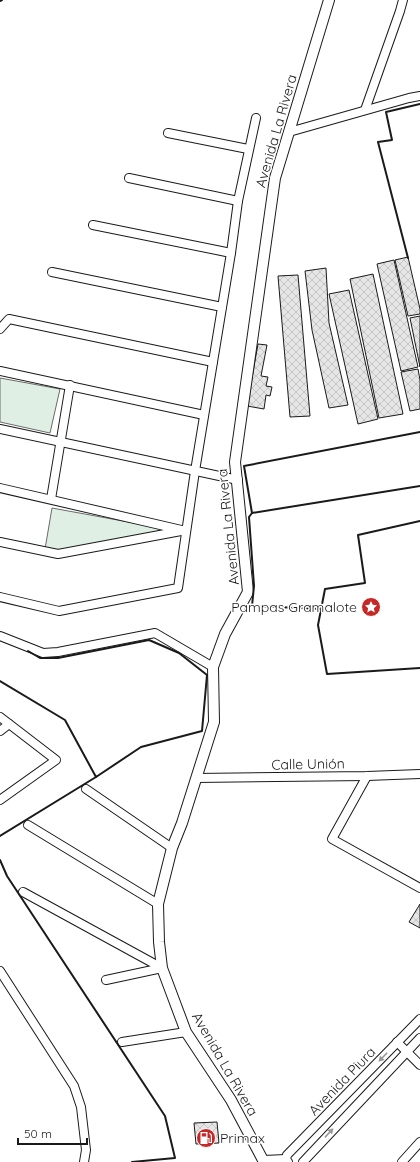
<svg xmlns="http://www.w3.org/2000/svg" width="420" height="1162" font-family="Quicksand,sans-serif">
<defs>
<pattern id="building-cross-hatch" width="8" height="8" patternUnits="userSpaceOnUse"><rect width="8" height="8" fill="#e6e6e6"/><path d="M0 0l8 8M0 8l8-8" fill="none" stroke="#c5c5c5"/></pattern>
</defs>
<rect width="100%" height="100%" fill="#fff"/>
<g fill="#e0efe3" stroke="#6a6a6a">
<path d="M 0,378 L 60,389 L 50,433 L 0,422 Z"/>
<path d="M 52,508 L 172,530 L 57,552 L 45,549 Z"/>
</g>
<g fill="url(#building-cross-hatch)" stroke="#1a1a1a">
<path d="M 408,257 L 420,309 L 420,314 L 408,316 L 395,260 Z"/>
<path d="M 394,260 L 418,367 L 401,371 L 377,264 Z"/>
<path d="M 326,268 L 329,323 L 348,405 L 329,408 L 312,330 L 305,271 Z"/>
<path d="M 373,274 L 403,414 L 379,418 L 350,279 Z"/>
<path d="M 298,275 L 310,416 L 290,417 L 278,276 Z"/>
<path d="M 349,290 L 378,419 L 358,424 L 329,294 Z"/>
<path d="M 420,316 L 420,367 L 410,318 Z"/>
<path d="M 258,344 L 267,345 L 261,376 L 268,377 L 266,386 L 272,387 L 270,396 L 266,395 L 264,409 L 247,406 Z"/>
<path d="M 418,369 L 420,380 L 420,409 L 410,411 L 401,372 Z"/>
<path d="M 420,904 L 420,928 L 409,922 Z"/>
<path d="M 217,1122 L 219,1143 L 196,1144 L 194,1123 Z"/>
</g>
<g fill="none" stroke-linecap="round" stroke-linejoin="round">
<g stroke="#1a1a1a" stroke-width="10">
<g id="minor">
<path d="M 365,110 L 400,11 L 403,0"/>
<path d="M 289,132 L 409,98 L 420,96"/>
<path d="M 168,133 L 248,149"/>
<path d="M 129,178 L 238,201"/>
<path d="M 93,225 L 231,253"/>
<path d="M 52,272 L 222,307"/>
<path d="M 0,329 L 9,319 L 213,362"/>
<path d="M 0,371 L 204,415"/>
<path d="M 0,429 L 238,480"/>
<path d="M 0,488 L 186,531"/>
<path d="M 51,499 L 70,385"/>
<path d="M 0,542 L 58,554 L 181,531"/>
<path d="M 0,597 L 59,611 L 178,588 L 195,471 L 231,253 L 238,201 L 256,118"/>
<path d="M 0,636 L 43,653 L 58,652 L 155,633 L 213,667"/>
<path d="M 0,717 L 56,760 L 0,800"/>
<path d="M 0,731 L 9,724"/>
<path d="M 367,776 L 332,839 L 420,888"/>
<path d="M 196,778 L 367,776 L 420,774"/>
<path d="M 86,789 L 172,848"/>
<path d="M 28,825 L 158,904"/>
<path d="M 23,892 L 162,968"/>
<path d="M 0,971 L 74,1086 L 81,1107 L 86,1150 L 84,1162"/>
<path d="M 106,980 L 162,968"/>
<path d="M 122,1042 L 186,1032"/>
<path d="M 397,1042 L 420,1065"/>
<path d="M 263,1160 L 286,1159"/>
<path d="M 288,1162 L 286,1159 L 287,1155 L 420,1019"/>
<path d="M 303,1162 L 420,1038"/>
<path d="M 402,1162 L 420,1142"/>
</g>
</g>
<g stroke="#1a1a1a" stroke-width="12">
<path id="tertiary" d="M 264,1162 L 231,1100 L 186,1032 L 162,968 L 159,942 L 158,904 L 172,848 L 182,823 L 214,722 L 213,667 L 225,634 L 248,592 L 235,462 L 275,178 L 329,0"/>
</g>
<use href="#minor" stroke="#fff" stroke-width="8"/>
<use href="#tertiary" stroke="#fff" stroke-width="10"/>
<g stroke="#1a1a1a" stroke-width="2">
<path d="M 0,1 L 2,0"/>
<path d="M 408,258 L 378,142 L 392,140 L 386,112 L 420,104"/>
<path d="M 252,513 L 244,466 L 420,432"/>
<path d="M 420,521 L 358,535 L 365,583 L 325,589 L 318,625 L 327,674 L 420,668"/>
<path d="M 321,609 L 252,606 L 254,586 L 249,517 L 252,513 L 420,486"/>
<path d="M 0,681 L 65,720 L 96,777 L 141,747 L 202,731 L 207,675 L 179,653 L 149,640 L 58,658 L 40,658 L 28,651"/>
<path d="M 0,836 L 96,777"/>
<path d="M 0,860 L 7,876 L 165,1116 L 175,1158 L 132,1162"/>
</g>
</g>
<defs><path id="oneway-solid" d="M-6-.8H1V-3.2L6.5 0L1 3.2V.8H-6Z"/></defs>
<g fill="#989898">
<use href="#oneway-solid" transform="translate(383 1057) rotate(134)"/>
<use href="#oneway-solid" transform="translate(329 1133) rotate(-47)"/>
</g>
<defs>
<g id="sight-disc" transform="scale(1)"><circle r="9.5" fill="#c62828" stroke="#fff"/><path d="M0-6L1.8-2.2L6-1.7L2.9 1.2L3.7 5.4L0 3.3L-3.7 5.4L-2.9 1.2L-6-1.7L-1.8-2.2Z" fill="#fff"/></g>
<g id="fuel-disc" transform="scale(1)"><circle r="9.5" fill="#c62828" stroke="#fff"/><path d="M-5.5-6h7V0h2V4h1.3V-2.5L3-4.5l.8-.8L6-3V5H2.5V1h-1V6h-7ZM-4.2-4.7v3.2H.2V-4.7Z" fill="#fff"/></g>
</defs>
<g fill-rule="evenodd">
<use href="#sight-disc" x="371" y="607"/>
<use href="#fuel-disc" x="206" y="1138"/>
</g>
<g text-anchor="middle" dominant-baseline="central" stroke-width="3" stroke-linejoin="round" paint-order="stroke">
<g font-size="14" fill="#1a1a1a" stroke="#fff">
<text transform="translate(276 131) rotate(-74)">Avenida La Rivera</text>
<text transform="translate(228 527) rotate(-96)">Avenida La Rivera</text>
<text transform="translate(308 764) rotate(-1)">Calle Unión</text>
<text transform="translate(225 1064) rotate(60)">Avenida La Rivera</text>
<text transform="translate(342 1081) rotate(-46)">Avenida Piura</text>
</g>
<g font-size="14" fill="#1a1a1a" stroke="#fff" text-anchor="end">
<text x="357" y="607">Pampas Gramalote</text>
<text x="220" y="1138" text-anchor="start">Primax</text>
</g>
</g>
<path d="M18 1138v6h69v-6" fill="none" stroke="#1a1a1a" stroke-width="2"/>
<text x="24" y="1138" font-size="12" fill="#1a1a1a" stroke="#ffffff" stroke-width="3" paint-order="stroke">50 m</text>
</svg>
